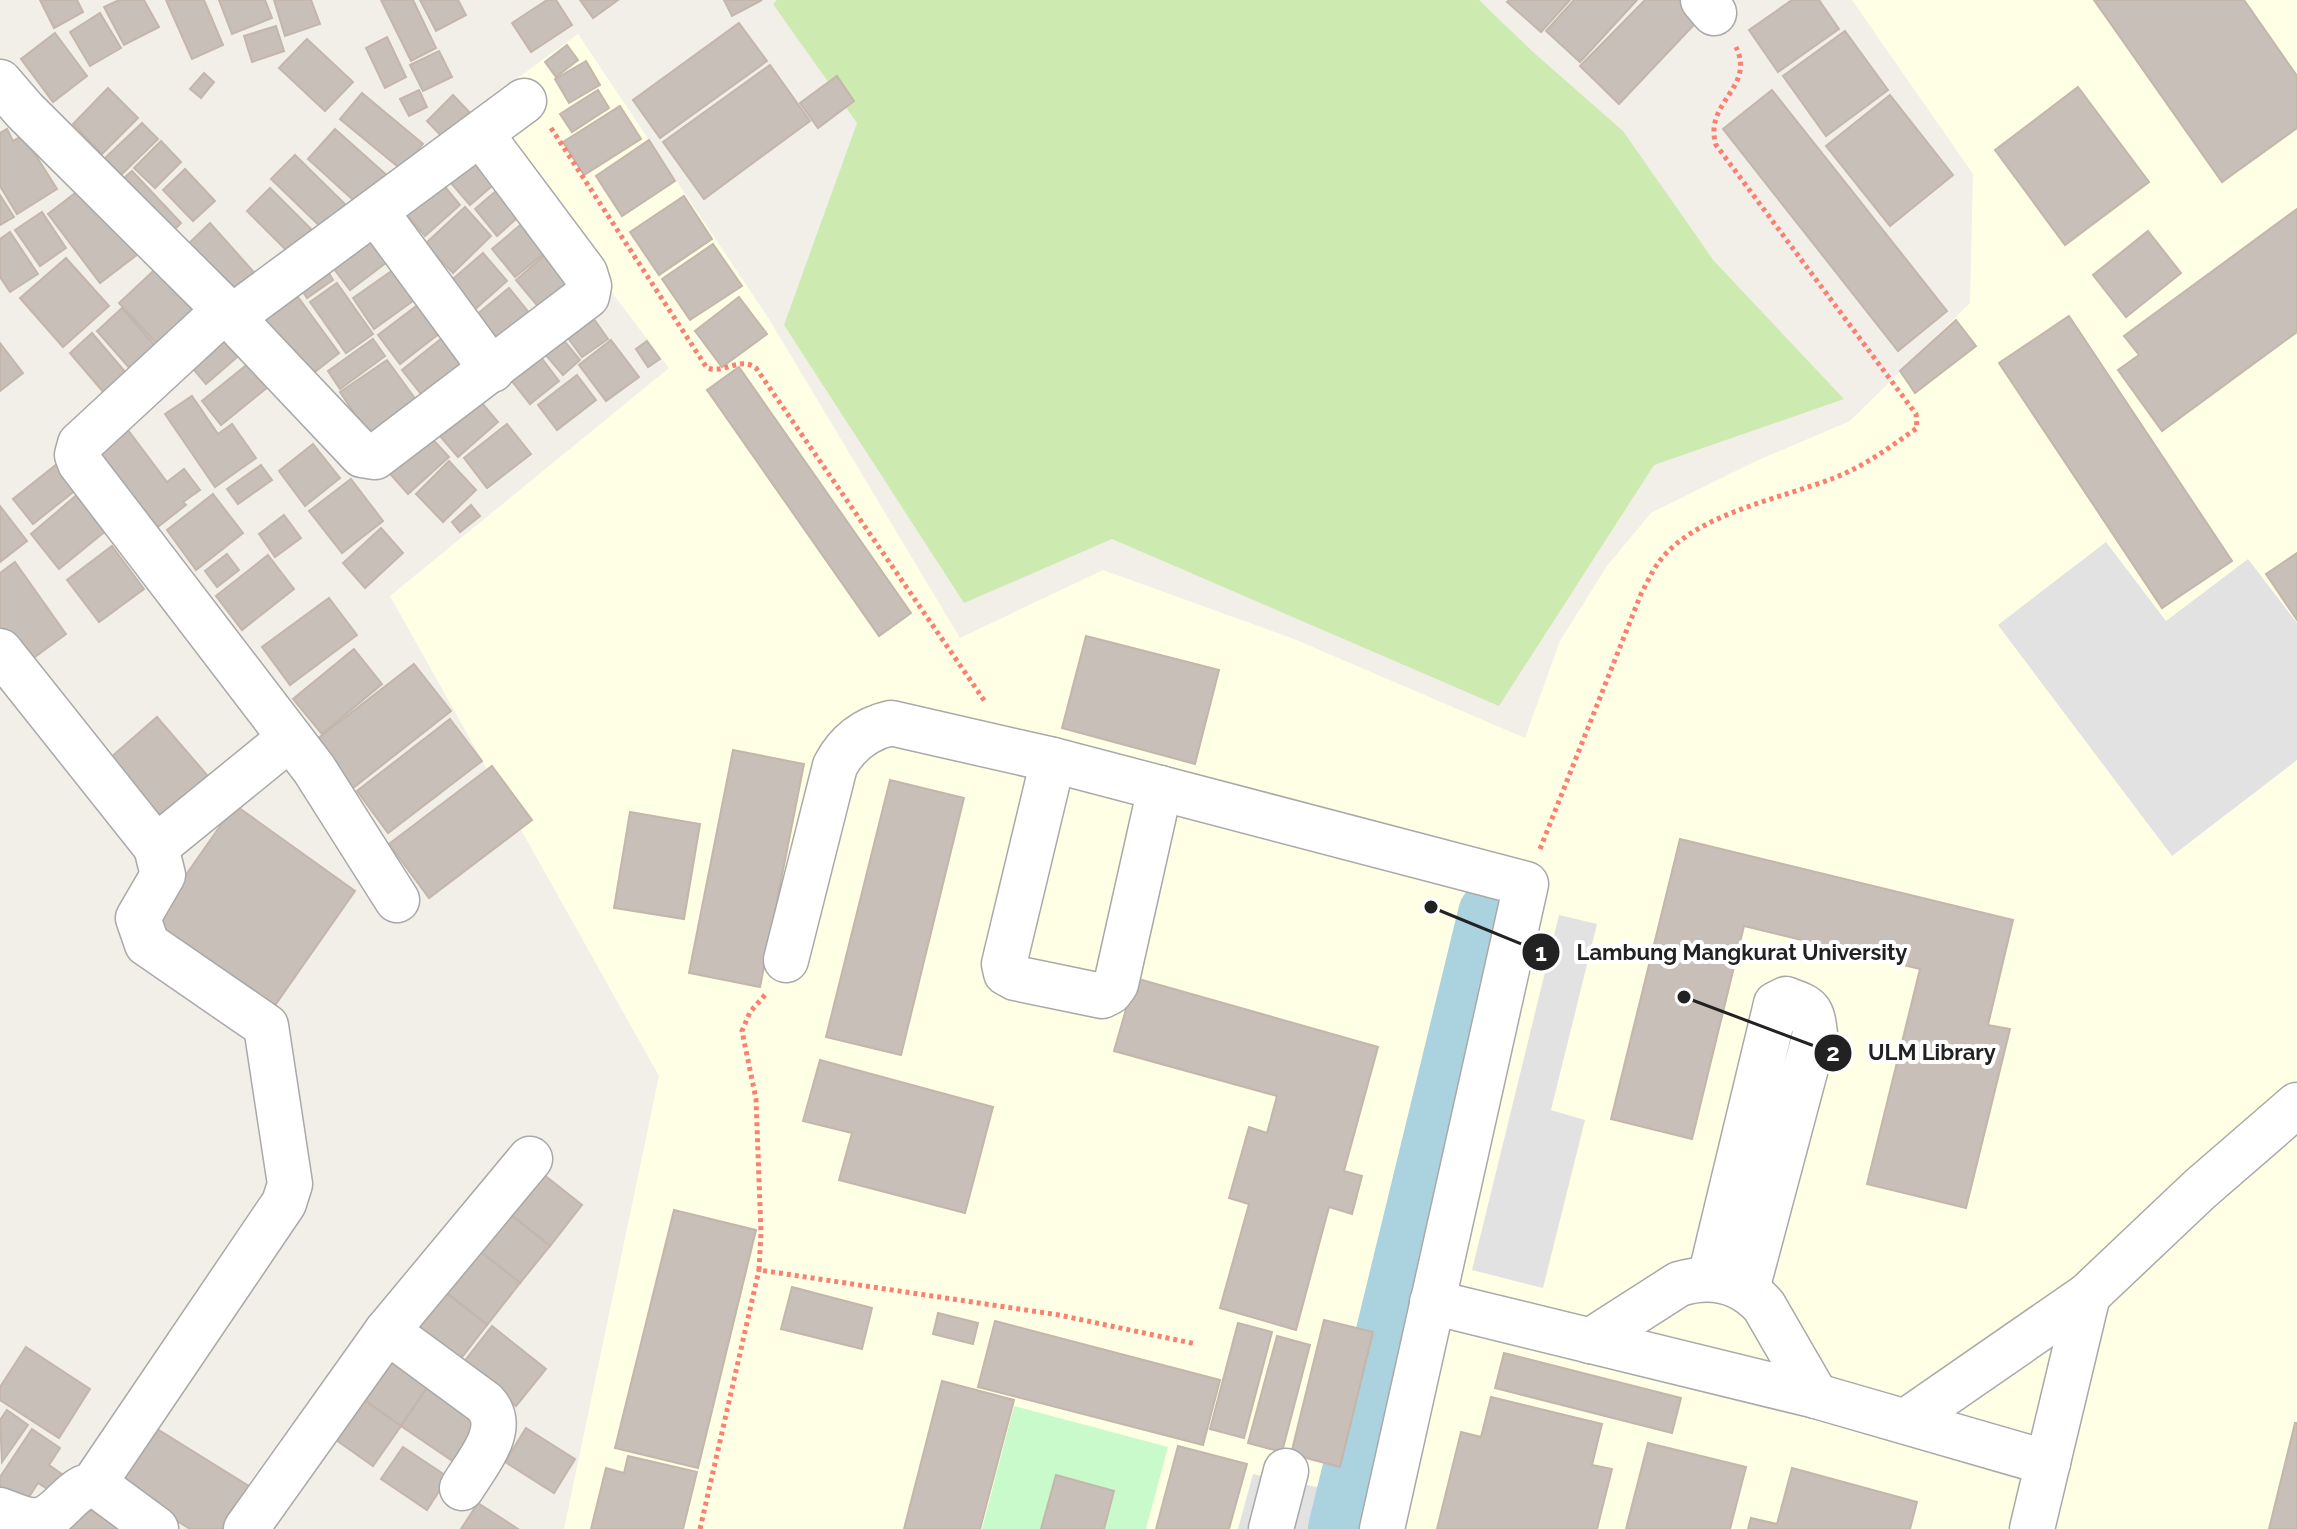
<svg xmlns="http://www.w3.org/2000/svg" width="2297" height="1529" font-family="Raleway,sans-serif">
<rect width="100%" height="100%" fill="#f2efe9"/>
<path fill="#ffffe5" d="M 1852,0 L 2297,0 L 2297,1529 L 564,1529 L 659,1076 L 390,596 L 669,368 L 474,110 L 578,34 L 769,319 L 960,638 L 1103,570 L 1294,639 L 1525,738 L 1560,641 L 1607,566 L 1651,513 L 1756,461 L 1850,421 L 1970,303 L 1973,174 Z"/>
<path fill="#cdebb0" d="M 777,0 L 1479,0 L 1532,51 L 1623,131 L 1714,261 L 1844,399 L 1654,465 L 1499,706 L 1112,539 L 964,603 L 784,325 L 857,123 L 773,4 Z"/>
<path fill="#c8facc" d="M 1014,1406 L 1168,1447 L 1146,1529 L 1104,1529 L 1056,1475 L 1041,1529 L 982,1529 Z"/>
<g fill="#e2e2e2">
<path d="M 2106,542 L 2166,621 L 2248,559 L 2297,623 L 2297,760 L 2172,856 L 1998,625 Z"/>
<path d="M 1559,915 L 1597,924 L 1551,1110 L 1585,1120 L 1543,1288 L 1472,1270 Z"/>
<path d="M 1253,1474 L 1341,1492 L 1331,1529 L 1238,1529 Z"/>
</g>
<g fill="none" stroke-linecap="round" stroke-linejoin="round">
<path stroke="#aad3df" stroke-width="68" d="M 1342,1529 L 1492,914"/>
</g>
<g fill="#c7bfb8" stroke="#c4b6ab" stroke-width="2">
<path d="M 40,0 L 77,0 L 83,12 L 54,28 Z"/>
<path d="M 119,0 L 144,0 L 159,27 L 124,45 L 104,7 Z"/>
<path d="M 166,0 L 204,0 L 223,45 L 192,59 Z"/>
<path d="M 219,0 L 265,0 L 272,18 L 232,34 Z"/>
<path d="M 274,0 L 311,0 L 320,24 L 285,36 Z"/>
<path d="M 381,0 L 413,0 L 436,48 L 411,61 Z"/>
<path d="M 420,0 L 458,0 L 466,15 L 436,31 Z"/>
<path d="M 547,0 L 556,0 L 572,25 L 531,52 L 512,23 Z"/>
<path d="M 580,0 L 618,0 L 593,18 Z"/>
<path d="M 724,0 L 762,0 L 732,16 Z"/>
<path d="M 1509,0 L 1570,0 L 1541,32 L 1507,2 Z"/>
<path d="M 1574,0 L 1637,0 L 1580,62 L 1546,31 Z"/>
<path d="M 1645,0 L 1698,0 L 1708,10 L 1619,104 L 1580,66 Z"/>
<path d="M 1792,0 L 1819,0 L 1839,29 L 1778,72 L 1749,30 Z"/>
<path d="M 2094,0 L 2244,0 L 2297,76 L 2297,128 L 2222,182 Z"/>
<path d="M 100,13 L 121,48 L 90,66 L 70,32 Z"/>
<path d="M 739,23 L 767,61 L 660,138 L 633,100 Z"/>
<path d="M 276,26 L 284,51 L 252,62 L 244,36 Z"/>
<path d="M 1845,31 L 1888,90 L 1826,136 L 1783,76 Z"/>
<path d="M 55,33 L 87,76 L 53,102 L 21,59 Z"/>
<path d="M 387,37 L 406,77 L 385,88 L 366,48 Z"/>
<path d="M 307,39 L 353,82 L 325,111 L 279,68 Z"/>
<path d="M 567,45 L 578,60 L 556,77 L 545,62 Z"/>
<path d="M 439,51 L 452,77 L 423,91 L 410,65 Z"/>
<path d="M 586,61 L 600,85 L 569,103 L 555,79 Z"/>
<path d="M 770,65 L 810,121 L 704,199 L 663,142 Z"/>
<path d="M 204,73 L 214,82 L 201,98 L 190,89 Z"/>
<path d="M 837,76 L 854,101 L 818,128 L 800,103 Z"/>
<path d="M 2078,87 L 2149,182 L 2065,245 L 1995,150 Z"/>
<path d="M 108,88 L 138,118 L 102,154 L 73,124 Z"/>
<path d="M 419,90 L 427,107 L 409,116 L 400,99 Z"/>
<path d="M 598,90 L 609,108 L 572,132 L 560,114 Z"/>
<path d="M 1772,90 L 1947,311 L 1898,351 L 1723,129 Z"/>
<path d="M 362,93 L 423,144 L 402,170 L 340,119 Z"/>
<path d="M 453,95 L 473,116 L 447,142 L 427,121 Z"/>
<path d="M 1890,95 L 1953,175 L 1890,226 L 1826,146 Z"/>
<path d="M 620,106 L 641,139 L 584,175 L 563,142 Z"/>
<path d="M 142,123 L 158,139 L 121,175 L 105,158 Z"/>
<path d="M 7,129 L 13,141 L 23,135 L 57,189 L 17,214 L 0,186 L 0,133 Z"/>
<path d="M 335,129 L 390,178 L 363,209 L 308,159 Z"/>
<path d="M 649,140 L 675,181 L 622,216 L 596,176 Z"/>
<path d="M 161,141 L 181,162 L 155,188 L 134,168 Z"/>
<path d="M 473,152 L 498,181 L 470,205 L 445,176 Z"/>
<path d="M 295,155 L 350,209 L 327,233 L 271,179 Z"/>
<path d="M 185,169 L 215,201 L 193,221 L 163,190 Z"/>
<path d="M 132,171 L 181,223 L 166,238 L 116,185 Z"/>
<path d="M 436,176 L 460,205 L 425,236 L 400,207 Z"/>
<path d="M 87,184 L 138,254 L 100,283 L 48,214 Z"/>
<path d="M 502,186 L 524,212 L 497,236 L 475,209 Z"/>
<path d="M 270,188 L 319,237 L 296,260 L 247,211 Z"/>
<path d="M 0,195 L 14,217 L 0,225 Z"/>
<path d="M 684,196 L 712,239 L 659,275 L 630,232 Z"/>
<path d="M 465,207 L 491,236 L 453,273 L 425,244 Z"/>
<path d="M 2297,209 L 2297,332 L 2162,431 L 2118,370 L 2139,355 L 2124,336 Z"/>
<path d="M 42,212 L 66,248 L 40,266 L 15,230 Z"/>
<path d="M 525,221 L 548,250 L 515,277 L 492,249 Z"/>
<path d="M 210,223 L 260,279 L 233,303 L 184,248 Z"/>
<path d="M 370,230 L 391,259 L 350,290 L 328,261 Z"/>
<path d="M 2148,231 L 2181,273 L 2126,317 L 2093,275 Z"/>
<path d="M 10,232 L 38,274 L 10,292 L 0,277 L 0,239 Z"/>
<path d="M 713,244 L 742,286 L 690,320 L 662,279 Z"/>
<path d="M 548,252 L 578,288 L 546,316 L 516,280 Z"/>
<path d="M 483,253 L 507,281 L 473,311 L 448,283 Z"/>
<path d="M 66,258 L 109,306 L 63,347 L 20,298 Z"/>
<path d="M 163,262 L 210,314 L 166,354 L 119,303 Z"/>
<path d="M 323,263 L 333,280 L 307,298 L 296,281 Z"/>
<path d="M 396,268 L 417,298 L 374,329 L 353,298 Z"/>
<path d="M 337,283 L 373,334 L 346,353 L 310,302 Z"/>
<path d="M 509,288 L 535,320 L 501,348 L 475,316 Z"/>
<path d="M 295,293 L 339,353 L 307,378 L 262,318 Z"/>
<path d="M 739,297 L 767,334 L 722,367 L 695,331 Z"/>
<path d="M 419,304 L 440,333 L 400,364 L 378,335 Z"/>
<path d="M 122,308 L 164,356 L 139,379 L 97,331 Z"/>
<path d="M 589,312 L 608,339 L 582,357 L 563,331 Z"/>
<path d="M 2069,316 L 2232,561 L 2162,608 L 1999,363 Z"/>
<path d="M 227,318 L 250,346 L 206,384 L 183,357 Z"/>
<path d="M 1956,320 L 1976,346 L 1915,393 L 1900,371 Z"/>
<path d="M 556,331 L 580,360 L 563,375 L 538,346 Z"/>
<path d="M 92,333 L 132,380 L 110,400 L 70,353 Z"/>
<path d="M 446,335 L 468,364 L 425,399 L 402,370 Z"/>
<path d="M 373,339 L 385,356 L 340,389 L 328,371 Z"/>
<path d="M 611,340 L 639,377 L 606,401 L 579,365 Z"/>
<path d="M 647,341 L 660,359 L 648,367 L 636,349 Z"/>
<path d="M 0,343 L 23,373 L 0,391 Z"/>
<path d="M 537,352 L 559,381 L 530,404 L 507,375 Z"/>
<path d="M 387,360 L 419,404 L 371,438 L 340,392 Z"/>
<path d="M 249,363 L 268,387 L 221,425 L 202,401 Z"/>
<path d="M 739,367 L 911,613 L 879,636 L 707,390 Z"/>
<path d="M 577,375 L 596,400 L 557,430 L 538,405 Z"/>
<path d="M 475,395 L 498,422 L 458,457 L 434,429 Z"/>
<path d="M 192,396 L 218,434 L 232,424 L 256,458 L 215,487 L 165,414 Z"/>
<path d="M 507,424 L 531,454 L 487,488 L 464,458 Z"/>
<path d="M 128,430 L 167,482 L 184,469 L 200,490 L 183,502 L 186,505 L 150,533 L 92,458 Z"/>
<path d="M 425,431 L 449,457 L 408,494 L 385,468 Z"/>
<path d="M 313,444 L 340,478 L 305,506 L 279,471 Z"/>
<path d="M 449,461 L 476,490 L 443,522 L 416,494 Z"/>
<path d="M 57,464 L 77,489 L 33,524 L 13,499 Z"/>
<path d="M 261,465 L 272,480 L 238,504 L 227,489 Z"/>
<path d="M 351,479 L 383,521 L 342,553 L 309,511 Z"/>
<path d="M 79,493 L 108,529 L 59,569 L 31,534 Z"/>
<path d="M 213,494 L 243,533 L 196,570 L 167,530 Z"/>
<path d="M 471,505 L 480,516 L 460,532 L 452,522 Z"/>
<path d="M 0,506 L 27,541 L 0,562 Z"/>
<path d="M 284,515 L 301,538 L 275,557 L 259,534 Z"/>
<path d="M 381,528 L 403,553 L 365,588 L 343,563 Z"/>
<path d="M 112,546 L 144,589 L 99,622 L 67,580 Z"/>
<path d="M 2297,553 L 2297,620 L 2266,574 Z"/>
<path d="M 227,554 L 239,570 L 217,587 L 205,571 Z"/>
<path d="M 268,555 L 294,589 L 242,630 L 216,596 Z"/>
<path d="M 15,562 L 66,634 L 24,665 L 0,631 L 0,573 Z"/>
<path d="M 329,598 L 357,635 L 290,685 L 262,647 Z"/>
<path d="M 1086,636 L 1219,670 L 1195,764 L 1062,728 Z"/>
<path d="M 354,649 L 382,684 L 322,734 L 293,699 Z"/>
<path d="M 414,664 L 451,711 L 353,788 L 316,740 Z"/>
<path d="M 157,717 L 219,789 L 162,838 L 101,766 Z"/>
<path d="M 450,719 L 482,761 L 388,833 L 357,791 Z"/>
<path d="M 733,750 L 804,764 L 760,987 L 689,973 Z"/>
<path d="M 492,766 L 532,820 L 429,898 L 389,844 Z"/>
<path d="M 890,780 L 964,798 L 901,1055 L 826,1037 Z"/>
<path d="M 235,805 L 355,891 L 271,1011 L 150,926 Z"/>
<path d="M 630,812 L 700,824 L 684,919 L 614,908 Z"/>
<path d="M 1680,839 L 2013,920 L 1988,1025 L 2010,1029 L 1966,1208 L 1867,1184 L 1920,969 L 1744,926 L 1692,1139 L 1611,1119 Z"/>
<path d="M 1135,978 L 1378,1047 L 1344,1171 L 1362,1176 L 1352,1214 L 1329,1207 L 1296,1330 L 1220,1308 L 1249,1204 L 1229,1198 L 1249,1127 L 1267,1133 L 1277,1096 L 1114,1051 Z"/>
<path d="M 820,1060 L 993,1107 L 965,1213 L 839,1180 L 852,1133 L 803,1121 Z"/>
<path d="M 538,1170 L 582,1205 L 550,1246 L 506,1211 Z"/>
<path d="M 674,1210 L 756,1230 L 698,1468 L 615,1448 Z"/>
<path d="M 506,1211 L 550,1246 L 520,1283 L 476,1248 Z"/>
<path d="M 476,1248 L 520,1283 L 487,1325 L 443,1290 Z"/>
<path d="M 792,1287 L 872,1308 L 862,1349 L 781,1329 Z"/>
<path d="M 443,1290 L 487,1325 L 459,1361 L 415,1326 Z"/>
<path d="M 938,1313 L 978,1323 L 973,1344 L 933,1334 Z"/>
<path d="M 1324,1320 L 1373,1332 L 1340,1467 L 1291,1454 Z"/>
<path d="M 995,1321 L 1220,1380 L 1203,1445 L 978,1387 Z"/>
<path d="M 1238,1323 L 1272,1332 L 1244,1438 L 1210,1429 Z"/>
<path d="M 492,1326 L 546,1369 L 516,1406 L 463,1363 Z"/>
<path d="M 1277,1336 L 1310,1345 L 1282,1452 L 1248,1443 Z"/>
<path d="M 380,1346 L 431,1382 L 401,1426 L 350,1390 Z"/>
<path d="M 26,1347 L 90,1389 L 59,1438 L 0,1400 L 0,1387 Z"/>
<path d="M 1504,1353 L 1681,1398 L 1672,1433 L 1495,1388 Z"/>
<path d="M 942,1381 L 1014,1400 L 980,1529 L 904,1529 Z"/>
<path d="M 431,1382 L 490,1423 L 460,1466 L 401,1426 Z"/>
<path d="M 350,1390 L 401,1426 L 373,1466 L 322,1430 Z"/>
<path d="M 1491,1397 L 1602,1424 L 1592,1465 L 1612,1469 L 1597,1529 L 1437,1529 L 1461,1432 L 1481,1437 Z"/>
<path d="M 7,1410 L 28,1425 L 2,1462 L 0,1420 Z"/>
<path d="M 146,1422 L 260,1493 L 238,1529 L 190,1529 L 110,1479 Z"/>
<path d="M 2295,1423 L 2297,1423 L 2297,1529 L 2269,1529 Z"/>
<path d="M 526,1428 L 575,1459 L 554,1493 L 505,1462 Z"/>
<path d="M 32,1429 L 60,1448 L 49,1465 L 66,1477 L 55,1494 L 38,1483 L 25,1503 L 0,1487 L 0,1477 Z"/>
<path d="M 1648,1443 L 1746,1467 L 1730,1529 L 1626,1529 Z"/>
<path d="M 1178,1446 L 1247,1464 L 1229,1529 L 1156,1529 Z"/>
<path d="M 403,1447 L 448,1477 L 427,1510 L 381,1479 Z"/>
<path d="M 628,1456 L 697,1472 L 683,1529 L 591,1529 L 606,1468 L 624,1473 Z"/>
<path d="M 1792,1468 L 1917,1502 L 1910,1529 L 1748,1529 L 1751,1518 L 1777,1524 Z"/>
<path d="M 1056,1475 L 1114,1491 L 1104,1529 L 1041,1529 Z"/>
<path d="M 478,1503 L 518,1529 L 461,1529 Z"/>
<path d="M 85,1504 L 121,1529 L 68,1529 Z"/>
</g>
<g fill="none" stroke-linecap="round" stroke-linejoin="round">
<g stroke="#a9a9a9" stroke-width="47">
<g id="minor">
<path d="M 1703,0 L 1714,13"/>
<path d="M 0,82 L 25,111 L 225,310 L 80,444 L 77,455 L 80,463 L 314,769 L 397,900"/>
<path d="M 376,212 L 492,370"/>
<path d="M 225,310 L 362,455 L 375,457 L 587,296 L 589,286 L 585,273 L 481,134"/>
<path d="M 232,317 L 524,101"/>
<path d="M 0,651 L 156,847 L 290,738"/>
<path d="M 1053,760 L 1004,964 L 1006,973 L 1015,978 L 1102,996 L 1110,992 L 1116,984 L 1160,788"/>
<path d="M 786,960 L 835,766 C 847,743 865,729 891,723 L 1053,760 L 1526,884 L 1382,1529"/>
<path d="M 1710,1278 L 1776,1004 L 1786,999 C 1810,1008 1812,1008 1815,1034 L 1747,1289"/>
<path d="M 1432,1302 L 1816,1396 L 2048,1463"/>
<path d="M 387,1331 L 485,1403 C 509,1429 476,1464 462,1488"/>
<path d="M 1590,1341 L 1679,1284 C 1711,1274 1741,1280 1764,1306 L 1816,1396"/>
<path d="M 1906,1421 L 2088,1295 L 2200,1189 L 2297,1105"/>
<path d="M 93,1485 L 284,1203 L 290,1184 L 266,1026 L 147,944 L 138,918 L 163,875 L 156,847"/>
<path d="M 0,1510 C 12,1514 26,1522 38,1520 C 62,1517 74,1479 99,1487 L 156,1529"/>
<path d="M 246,1529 L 387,1331 L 530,1159"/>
<path d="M 1271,1529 L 1286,1471"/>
<path d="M 2032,1529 L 2088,1295"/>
</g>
</g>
<g stroke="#fa8072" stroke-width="5" stroke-dasharray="4 4" stroke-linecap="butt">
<path d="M 551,128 L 707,368 C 725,374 740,356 756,368 L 986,703"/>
<path d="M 1540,849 L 1641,594 C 1647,583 1652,571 1659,562 C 1694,514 1780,499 1834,478 C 1865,466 1890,447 1917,428 L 1916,414 L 1716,145 C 1703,102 1756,88 1736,47"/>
<path d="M 765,995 L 750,1012 L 742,1031 L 756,1099 L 761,1233 L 759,1270 L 1059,1315 L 1196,1344"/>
<path d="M 700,1529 L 759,1270"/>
</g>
<use href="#minor" stroke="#fff" stroke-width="44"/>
</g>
<path fill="none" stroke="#222" stroke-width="3" d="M1431 907L1541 952M1684 997L1833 1053"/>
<g fill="#222" stroke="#fff" stroke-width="3">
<circle cx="1431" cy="907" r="8"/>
<circle cx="1684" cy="997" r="8"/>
<circle cx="1541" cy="952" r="20"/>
<circle cx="1833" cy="1053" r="20"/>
</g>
<g font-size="24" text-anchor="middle" font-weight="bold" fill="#fff">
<text x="1541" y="961">1</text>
<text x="1833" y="1061">2</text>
</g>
<g font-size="22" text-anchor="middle" font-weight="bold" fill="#222" stroke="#fff" stroke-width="8" stroke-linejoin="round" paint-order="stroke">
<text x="1742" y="960">Lambung Mangkurat University</text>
<text x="1932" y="1060">ULM Library</text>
</g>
</svg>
